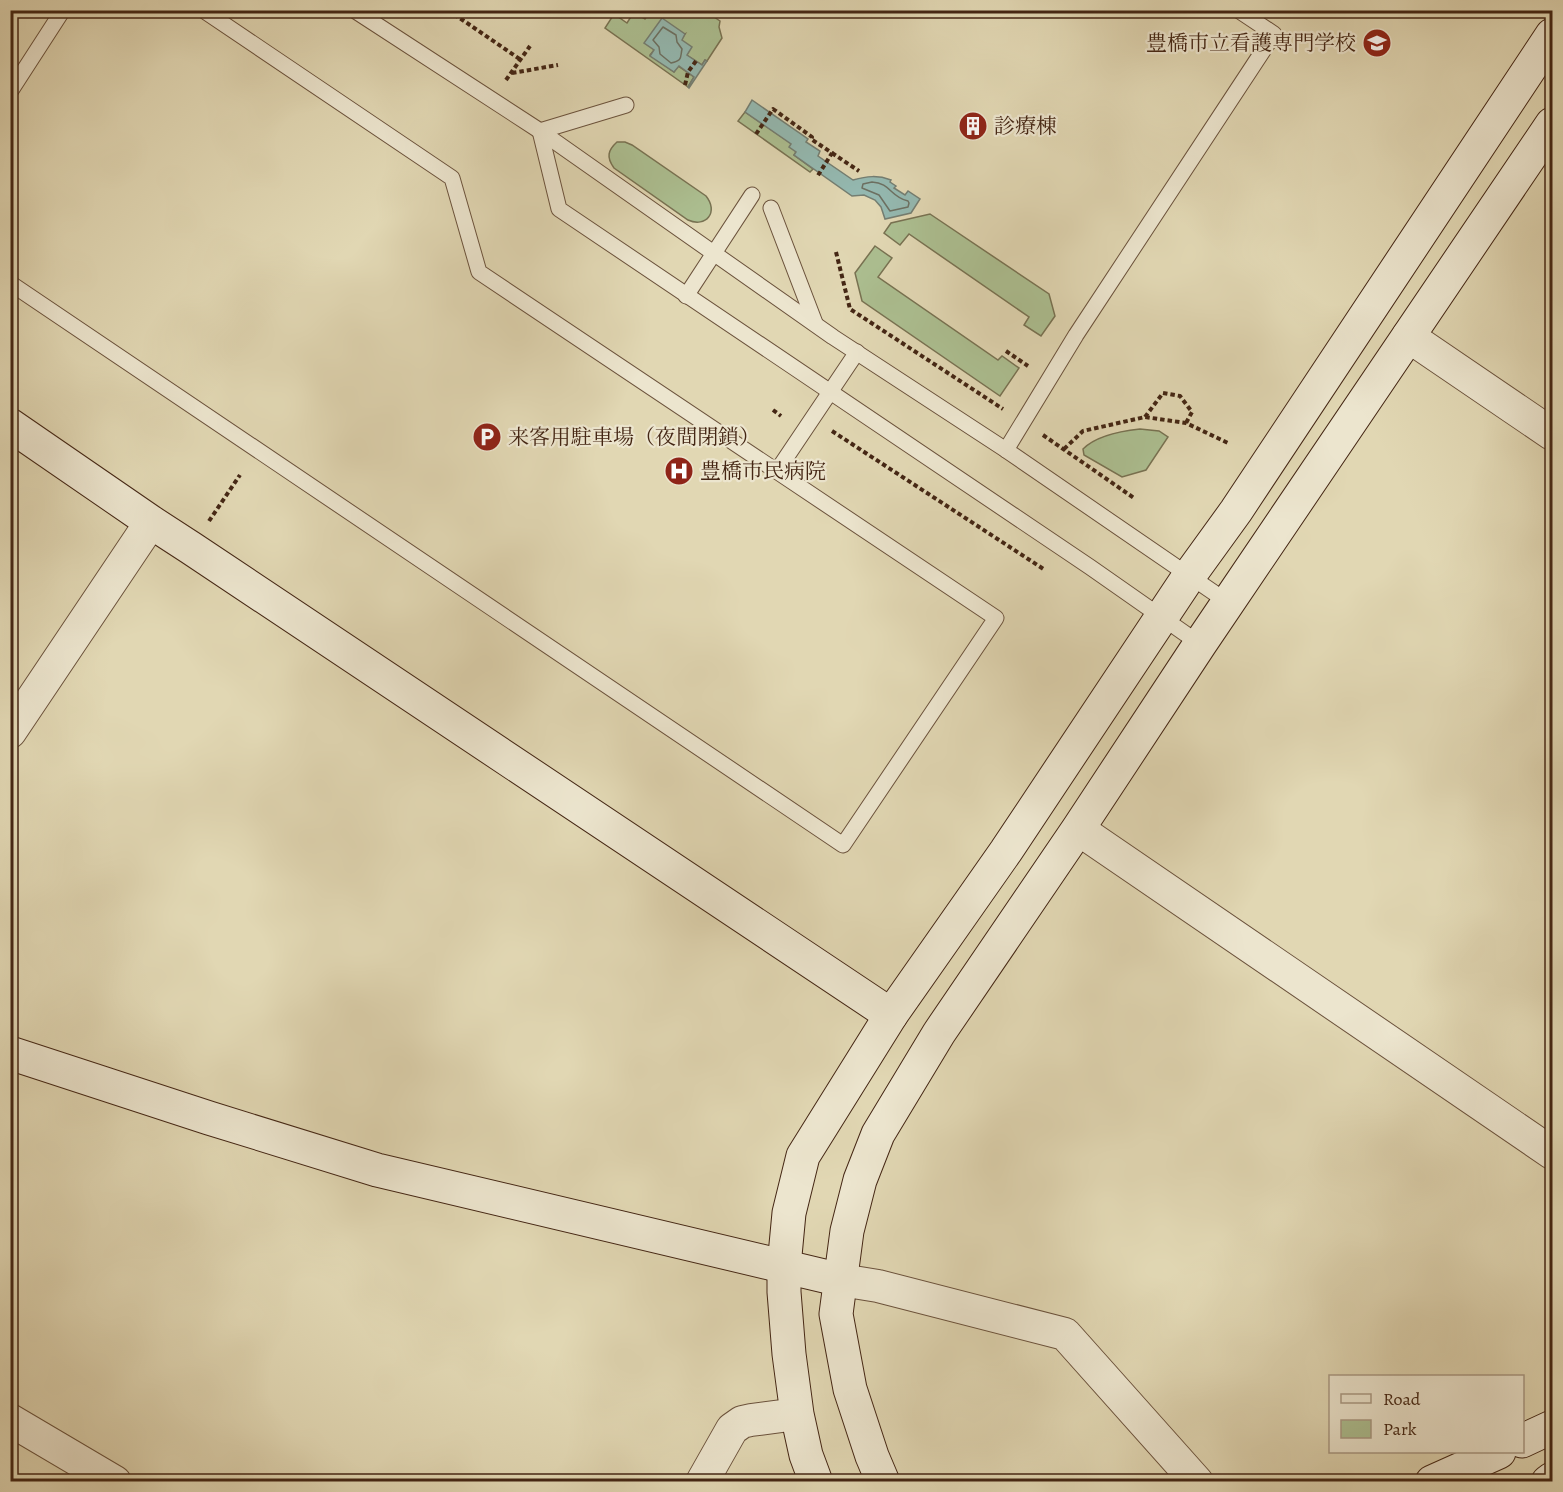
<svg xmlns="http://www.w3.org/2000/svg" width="1563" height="1492" font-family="Alegreya,'Noto Serif JP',serif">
<rect width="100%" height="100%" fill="#e1d7b3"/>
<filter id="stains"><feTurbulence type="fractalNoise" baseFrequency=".00333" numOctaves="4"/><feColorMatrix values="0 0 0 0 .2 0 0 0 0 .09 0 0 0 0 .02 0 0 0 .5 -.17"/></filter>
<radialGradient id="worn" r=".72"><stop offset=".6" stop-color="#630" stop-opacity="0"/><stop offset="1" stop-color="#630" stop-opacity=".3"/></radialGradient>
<g fill="#acbf91" stroke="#787252" stroke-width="1.5">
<path d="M 651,11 L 658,11 L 665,15 L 668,11 L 705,11 L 720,21 L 719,27 L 722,38 L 707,61 L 705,60 L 702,65 L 686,55 L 681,40 L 685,34 L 654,50 L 650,55 L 674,72 L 678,66 L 694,77 L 688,87 L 605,28 L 614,14 L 627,23 L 634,12 L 645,19 Z"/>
<path d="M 745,112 L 792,144 L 796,152 L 794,155 L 813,169 L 810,172 L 738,121 Z"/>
<path d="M 617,142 L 625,142 L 632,145 L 706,196 C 719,212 706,228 688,220 L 614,168 C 606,157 608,150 617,142 Z"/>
<path d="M 930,214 L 1049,294 L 1055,316 L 1041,336 L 1024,325 L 1029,317 L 909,234 L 900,245 L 884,233 L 891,223 Z"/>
<path d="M 875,246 L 892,258 L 878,277 L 998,360 L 1002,356 L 1019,368 L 1000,396 L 862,301 L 855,273 Z"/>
<path d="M 1140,429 L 1159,431 L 1168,437 L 1146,470 L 1122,477 L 1084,455 L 1083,449 C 1097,435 1121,431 1140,429 Z"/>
</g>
<g fill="#94b9b1" stroke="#747e72" stroke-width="1.5">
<path d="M 662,18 L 685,34 L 682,40 L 692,47 L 687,55 L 702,65 L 705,60 L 707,61 L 689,88 L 688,87 L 694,77 L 679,66 L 674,72 L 650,56 L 654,50 L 644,43 Z"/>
<path d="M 752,100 L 808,139 L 806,142 L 820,151 L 818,156 L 853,180 C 867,176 878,175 891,180 L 890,182 L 896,186 L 894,188 L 905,195 L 908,191 L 920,199 L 911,213 L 885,219 L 881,207 L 875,200 L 864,195 L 852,196 L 794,155 L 796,152 L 789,147 L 791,144 L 745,112 Z"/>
</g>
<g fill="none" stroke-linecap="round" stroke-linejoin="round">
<g stroke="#6c7062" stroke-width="1.5">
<path d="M 663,27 L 676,35 L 677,42 L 682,49 C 680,58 683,60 671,63 L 660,54 L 659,47 L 653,40 Z"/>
<path d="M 872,182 C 891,183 890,197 908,201 L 909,203 L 908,207 L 890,211 L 879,195 L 862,188 L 863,184 Z"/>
</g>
<g stroke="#6b523c" stroke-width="17">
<g id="lane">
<path d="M 354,10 L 540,131 L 833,337 L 1006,450 L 1229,603"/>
<path d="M 10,92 L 63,10"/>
<path d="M 626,105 L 540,131 L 559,209 L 1090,567 L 1200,644"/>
<path d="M 771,208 L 815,323"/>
<path d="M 10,283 L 843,845 L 996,618 L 479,272 L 452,178 L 203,10"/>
<path d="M 686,296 L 752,195"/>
<path d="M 1006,450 L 1076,335 L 1274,34 L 1238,10"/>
<path d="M 777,471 L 857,352"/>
</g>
</g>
<g stroke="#6b523c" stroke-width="34">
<g id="street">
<path d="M 1408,336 L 1552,434"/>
<path d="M 10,732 L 151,522"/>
<path d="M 1078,829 L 1552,1153"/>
<path d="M 841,1280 L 878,1286 L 1065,1334 L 1197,1482"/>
<path d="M 10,1420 L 115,1482"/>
<path d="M 702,1482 L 732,1429 L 742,1422 L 751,1420 L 797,1414"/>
</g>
</g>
<g stroke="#442614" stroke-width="35">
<g id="secondary">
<path d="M 10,425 L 151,522 L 191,548 L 891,1015"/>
<path d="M 10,1053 L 209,1118 L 377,1170 L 841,1280"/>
<path d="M 1522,1441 L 1552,1427"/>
<path d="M 816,1482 L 806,1455 L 797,1414 L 789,1354 L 784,1292 L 784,1266 L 789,1213 L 803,1156 L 891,1015 L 1006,851 L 1189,576 L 1236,511 L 1552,35"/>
<path d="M 883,1482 L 872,1456 L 850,1389 L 836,1314 L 847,1231 L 860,1180 L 878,1134 L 939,1033 L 1078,829 L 1200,644 L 1552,124"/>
<path d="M 1432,1482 L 1499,1452"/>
<path d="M 1548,1482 L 1552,1479"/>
</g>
</g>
<g stroke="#442614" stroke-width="4" stroke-dasharray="4.5 3" stroke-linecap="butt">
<path d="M 448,10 L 521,60"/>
<path d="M 512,73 L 558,65"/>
<path d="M 506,80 L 530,46"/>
<path d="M 685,85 L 688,72 L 696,61"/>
<path d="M 756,134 L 773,109 L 812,137 L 811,139 L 832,153 L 817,177"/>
<path d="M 832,153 L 859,171"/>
<path d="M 836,252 L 850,309 L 1003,409"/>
<path d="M 1006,351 L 1028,366"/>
<path d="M 773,410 L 781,416"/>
<path d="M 1145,417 L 1163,393 L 1180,396 L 1192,412 L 1186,423"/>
<path d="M 832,431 L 1045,570"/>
<path d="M 1043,435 L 1134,498"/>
<path d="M 1064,449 L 1083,431 L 1145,417 L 1186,423 L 1228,443"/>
<path d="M 209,521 L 240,475"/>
</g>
<use href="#lane" stroke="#ece5ce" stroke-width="15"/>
<use href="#street" stroke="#ece5ce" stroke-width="32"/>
<use href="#secondary" stroke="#ece5ce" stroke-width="33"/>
</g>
<defs>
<g id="university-disc" transform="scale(1.5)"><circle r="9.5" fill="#8f2418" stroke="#ece5ce"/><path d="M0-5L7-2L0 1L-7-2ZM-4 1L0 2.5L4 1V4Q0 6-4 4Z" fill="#fff"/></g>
<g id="building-disc" transform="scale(1.5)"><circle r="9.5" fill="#8f2418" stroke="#ece5ce"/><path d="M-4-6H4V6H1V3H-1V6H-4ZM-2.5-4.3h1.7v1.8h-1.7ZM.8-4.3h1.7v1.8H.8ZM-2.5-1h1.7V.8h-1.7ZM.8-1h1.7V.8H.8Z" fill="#fff"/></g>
<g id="parking-disc" transform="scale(1.5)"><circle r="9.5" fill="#8f2418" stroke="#ece5ce"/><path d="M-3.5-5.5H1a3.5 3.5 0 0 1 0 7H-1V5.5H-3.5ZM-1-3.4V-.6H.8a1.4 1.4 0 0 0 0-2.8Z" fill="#fff"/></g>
<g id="hospital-disc" transform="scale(1.5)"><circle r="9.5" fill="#8f2418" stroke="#ece5ce"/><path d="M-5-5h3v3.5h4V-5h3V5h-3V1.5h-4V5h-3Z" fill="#fff"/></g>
</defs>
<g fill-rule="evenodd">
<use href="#university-disc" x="1377" y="43"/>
<use href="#building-disc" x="973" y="126"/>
<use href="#parking-disc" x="487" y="437"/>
<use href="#hospital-disc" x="679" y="471"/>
</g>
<g text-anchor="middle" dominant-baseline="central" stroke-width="4.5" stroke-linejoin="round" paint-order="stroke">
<g font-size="21" fill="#442614" stroke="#ece5ce" text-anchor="start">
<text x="1356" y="43" text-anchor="end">豊橋市立看護専門学校</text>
<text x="994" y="126">診療棟</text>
<text x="508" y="437">来客用駐車場（夜間閉鎖）</text>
<text x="700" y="471">豊橋市民病院</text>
</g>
</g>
<rect width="1563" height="1492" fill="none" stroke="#e1d7b3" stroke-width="36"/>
<rect x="12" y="12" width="1539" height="1468" fill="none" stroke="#442614" stroke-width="3"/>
<rect x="18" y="18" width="1527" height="1456" fill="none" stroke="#442614" stroke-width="1.5"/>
<rect x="1329" y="1375" width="195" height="78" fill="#ece5ce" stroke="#a99984" stroke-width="1.5"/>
<rect x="1341" y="1394" width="30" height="9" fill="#ece5ce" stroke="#a99984" stroke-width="1.5"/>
<text x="1383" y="1405" font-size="18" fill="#442614">Road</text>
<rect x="1341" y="1420" width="30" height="18" fill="#acbf91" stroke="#a99984" stroke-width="1.5"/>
<text x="1383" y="1435" font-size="18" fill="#442614">Park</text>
<rect width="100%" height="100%" filter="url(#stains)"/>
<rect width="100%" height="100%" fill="url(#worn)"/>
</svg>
